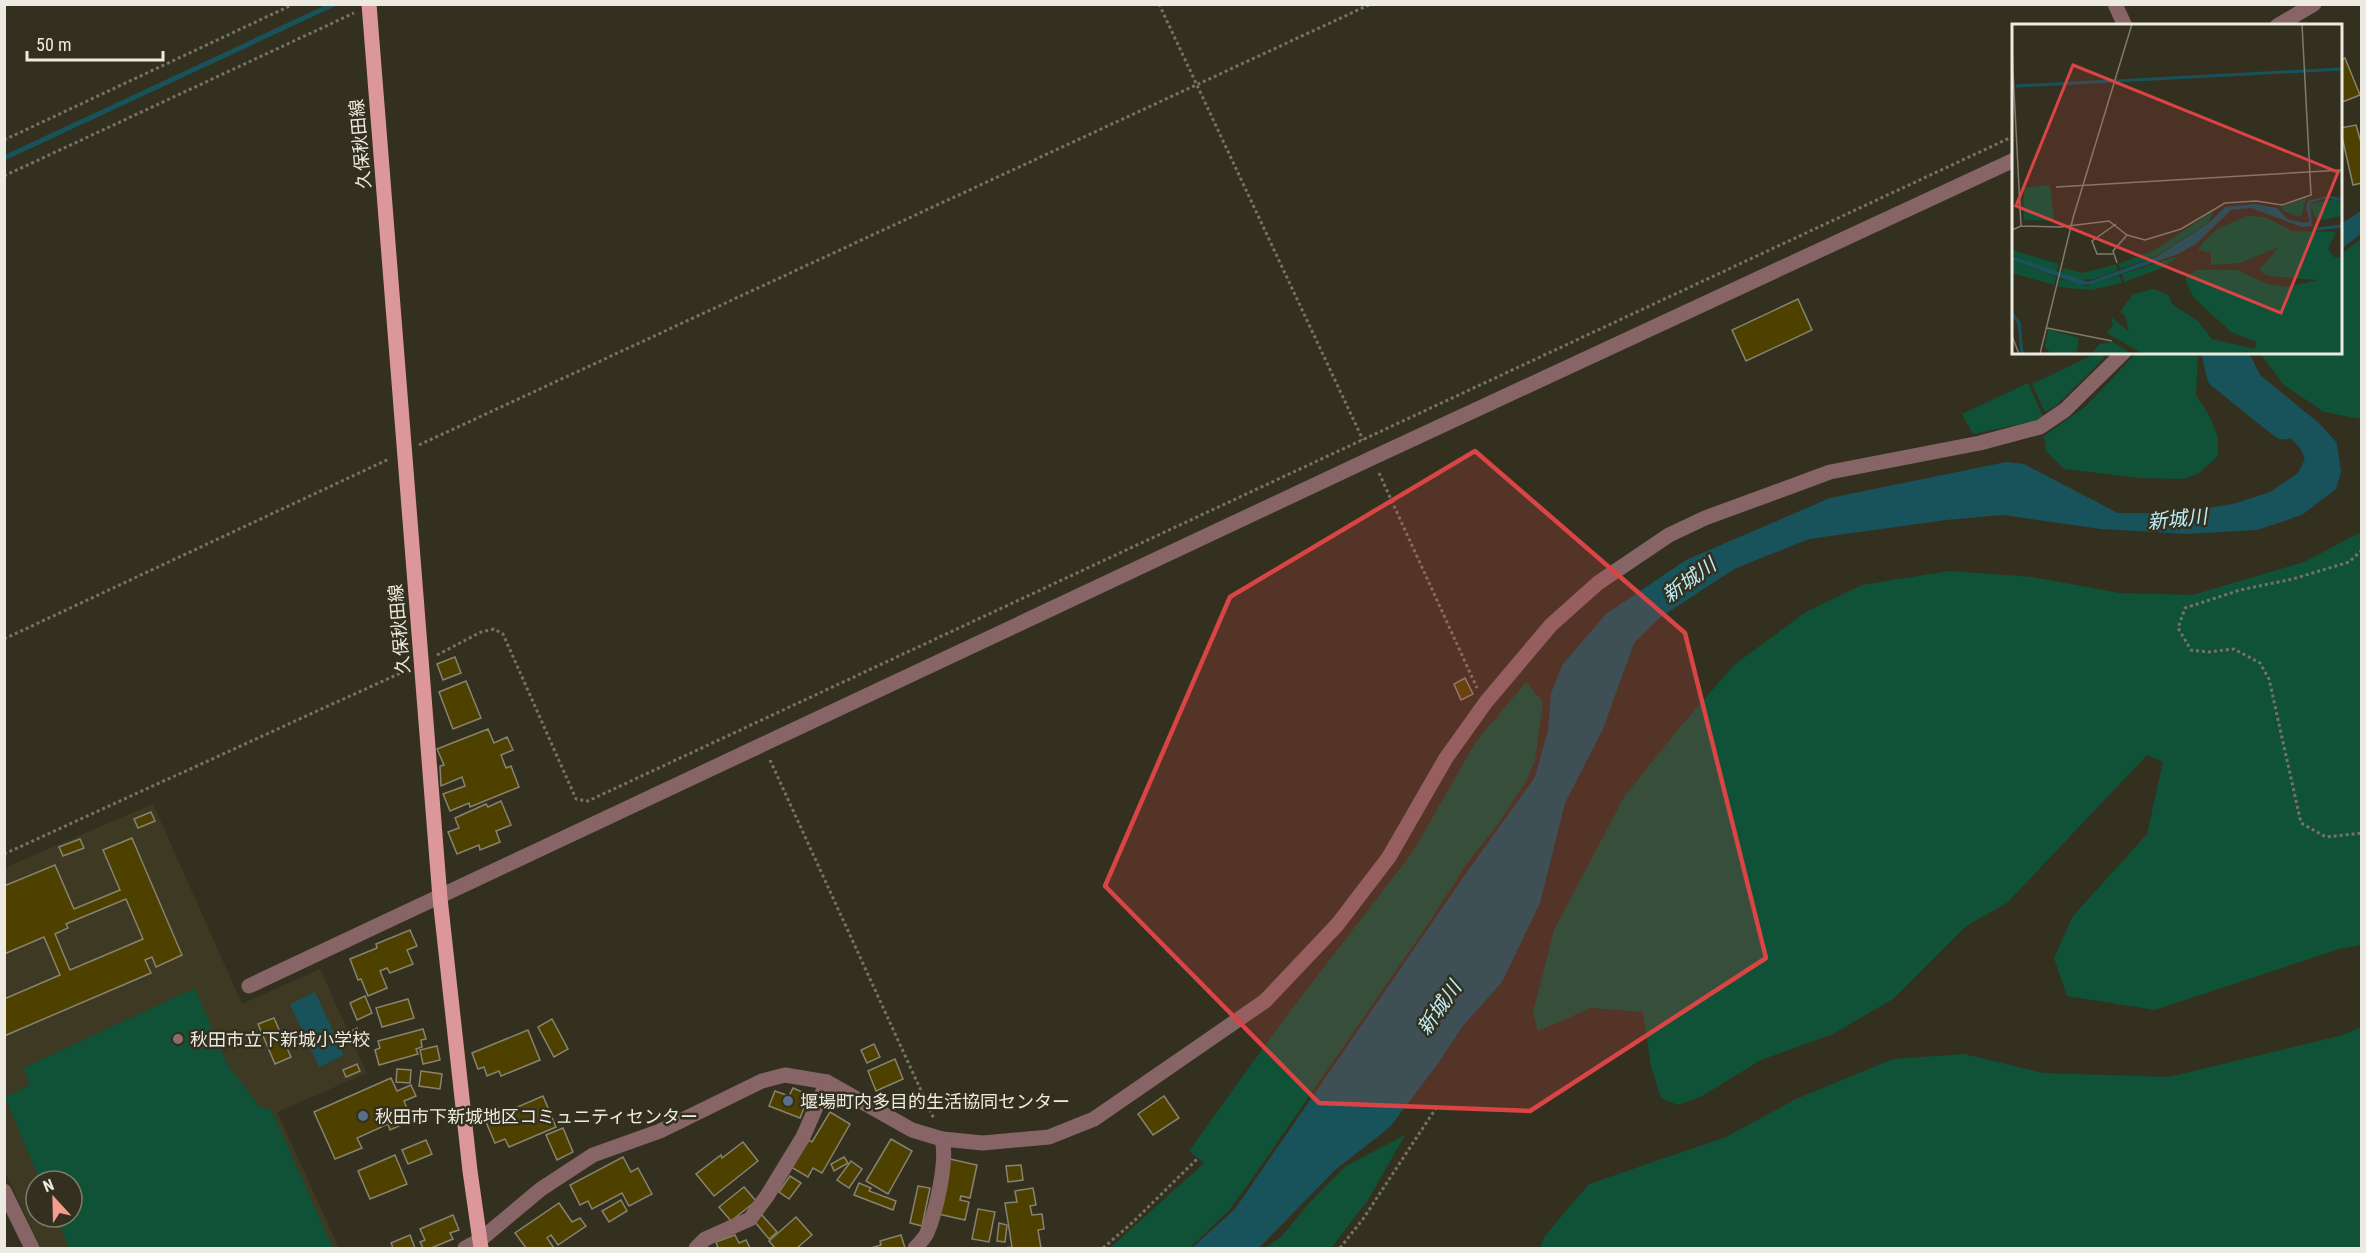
<svg xmlns="http://www.w3.org/2000/svg" width="2366" height="1253" font-family="'Roboto Condensed','Noto Sans JP',sans-serif">
<rect width="100%" height="100%" fill="#343020"/>
<path fill="#3e3922" fill-rule="evenodd" d="M 153,804 L 242,1004 L 320,969 L 367,1073 L 277,1112 L 339,1248 L 41,1248 L 5,1172 L 4,868 ZM 36,1181 L 72,1181 L 72,1217 L 36,1217 Z"/>
<g fill="#0f5237">
<path d="M 2361,239 L 2361,419 L 2324,412 L 2284,385 L 2260,353 L 2340,352 L 2341,254 Z"/>
<path d="M 2097,353 L 2102,353 L 2104,358 L 2057,405 L 2045,412 L 2032,384 Z"/>
<path d="M 2136,353 L 2198,353 L 2196,395 L 2210,417 L 2218,437 L 2218,456 L 2198,474 L 2183,479 L 2140,478 L 2064,469 L 2046,451 L 2044,436 L 2086,406 Z"/>
<path d="M 2028,383 L 2043,416 L 2034,421 L 1973,434 L 1962,414 Z"/>
<path d="M 2361,532 L 2361,945 L 2339,949 L 2155,1010 L 2067,996 L 2054,958 L 2073,916 L 2147,834 L 2163,762 L 2147,755 L 2007,903 L 1966,926 L 1893,999 L 1833,1034 L 1761,1060 L 1702,1096 L 1678,1105 L 1661,1098 L 1651,1066 L 1643,1012 L 1591,1008 L 1538,1031 L 1533,1012 L 1554,930 L 1624,797 L 1675,733 L 1734,665 L 1806,612 L 1862,585 L 1949,571 L 2032,577 L 2120,593 L 2193,595 L 2304,562 Z"/>
<path d="M 1526,682 L 1543,702 L 1535,760 L 1527,780 L 1498,824 L 1468,862 L 1424,930 L 1254,1176 L 1229,1210 L 1190,1248 L 1110,1248 L 1204,1163 L 1189,1151 L 1284,1019 L 1412,853 L 1475,743 Z"/>
<path d="M 195,988 L 227,1064 L 260,1107 L 271,1109 L 333,1248 L 69,1248 L 56,1217 L 72,1217 L 72,1181 L 40,1181 L 5,1097 L 30,1085 L 23,1068 Z"/>
<path d="M 2361,1027 L 2361,1248 L 1540,1248 L 1544,1237 L 1589,1184 L 1726,1137 L 1796,1099 L 1893,1059 L 1964,1054 L 2043,1073 L 2169,1077 L 2343,1035 Z"/>
<path d="M 1405,1135 L 1368,1200 L 1331,1248 L 1265,1248 L 1282,1236 L 1310,1202 L 1346,1166 Z"/>
</g>
<g fill="#18525b">
<path d="M 2361,211 L 2361,234 L 2341,249 L 2341,224 Z"/>
<path d="M 2219,353 L 2249,353 L 2260,375 L 2320,424 L 2337,443 L 2341,472 L 2336,489 L 2302,515 L 2257,530 L 2187,534 L 2101,529 L 2003,515 L 1946,520 L 1809,539 L 1734,569 L 1658,619 L 1634,643 L 1603,729 L 1565,803 L 1540,903 L 1502,982 L 1462,1027 L 1437,1065 L 1390,1127 L 1335,1170 L 1259,1248 L 1192,1248 L 1235,1209 L 1469,869 L 1535,777 L 1548,730 L 1551,693 L 1563,664 L 1606,614 L 1686,560 L 1830,498 L 2006,462 L 2024,464 L 2118,513 L 2174,513 L 2233,504 L 2270,492 L 2298,473 L 2305,459 L 2300,448 L 2228,373 Z"/>
<path d="M 315,992 L 344,1055 L 319,1067 L 290,1004 Z"/>
</g>
<g fill="none" stroke-linecap="round" stroke-linejoin="round">
<path stroke="#18525b" stroke-width="5" d="M 4,158 L 334,4"/>
<path stroke="#18525b" stroke-width="33" d="M 2218,352 L 2223,374 L 2284,423"/>
</g>
<g fill="#4e4100" stroke="#878370" stroke-width="1.5" fill-rule="evenodd">
<path d="M 2345,58 L 2360,95 L 2340,103 L 2340,60 Z"/>
<path d="M 2356,125 L 2362,146 L 2362,183 L 2353,185 L 2340,128 Z"/>
<path d="M 1798,299 L 1812,330 L 1746,361 L 1732,330 Z"/>
<path d="M 455,657 L 461,673 L 443,680 L 437,664 Z"/>
<path d="M 1465,678 L 1473,694 L 1461,700 L 1454,684 Z"/>
<path d="M 466,681 L 481,718 L 453,729 L 439,692 Z"/>
<path d="M 488,729 L 494,743 L 507,737 L 513,750 L 501,755 L 506,768 L 511,766 L 519,787 L 470,807 L 469,803 L 450,811 L 443,794 L 465,786 L 462,777 L 441,786 L 440,766 L 444,765 L 437,749 Z"/>
<path d="M 501,801 L 511,825 L 496,831 L 500,842 L 480,850 L 479,845 L 457,854 L 448,832 L 459,828 L 455,818 L 486,804 L 488,807 Z"/>
<path d="M 151,812 L 155,821 L 138,828 L 134,819 Z"/>
<path d="M 132,838 L 182,955 L 156,967 L 152,957 L 145,960 L 151,973 L 4,1036 L 4,999 L 60,975 L 44,937 L 4,954 L 4,886 L 55,865 L 74,909 L 120,890 L 103,850 ZM 126,899 L 143,939 L 70,970 L 55,934 L 68,928 L 66,924 Z"/>
<path d="M 80,839 L 84,848 L 63,856 L 59,847 Z"/>
<path d="M 410,930 L 417,946 L 407,950 L 413,964 L 390,973 L 387,968 L 380,971 L 387,988 L 368,996 L 361,979 L 358,980 L 350,959 L 377,948 L 376,944 Z"/>
<path d="M 365,996 L 372,1013 L 357,1020 L 350,1003 Z"/>
<path d="M 408,999 L 414,1018 L 382,1027 L 376,1008 Z"/>
<path d="M 274,1018 L 291,1057 L 275,1064 L 258,1024 Z"/>
<path d="M 552,1019 L 568,1049 L 554,1057 L 538,1027 Z"/>
<path d="M 357,1028 L 362,1040 L 356,1042 L 351,1031 Z"/>
<path d="M 423,1029 L 426,1039 L 421,1040 L 422,1047 L 416,1049 L 418,1054 L 379,1065 L 375,1050 L 380,1048 L 378,1041 Z"/>
<path d="M 528,1030 L 540,1060 L 501,1076 L 499,1071 L 487,1076 L 484,1067 L 478,1069 L 472,1053 Z"/>
<path d="M 874,1044 L 880,1057 L 867,1063 L 861,1050 Z"/>
<path d="M 437,1046 L 440,1060 L 423,1064 L 420,1050 Z"/>
<path d="M 895,1059 L 903,1079 L 876,1091 L 868,1071 Z"/>
<path d="M 357,1064 L 360,1071 L 346,1077 L 343,1070 Z"/>
<path d="M 397,1069 L 411,1070 L 410,1083 L 396,1082 Z"/>
<path d="M 421,1071 L 442,1074 L 440,1089 L 419,1086 Z"/>
<path d="M 391,1078 L 397,1091 L 411,1085 L 416,1096 L 404,1101 L 412,1120 L 390,1130 L 388,1124 L 357,1138 L 362,1148 L 335,1159 L 314,1112 Z"/>
<path d="M 793,1088 L 809,1095 L 800,1118 L 769,1106 L 775,1091 L 789,1096 Z"/>
<path d="M 543,1096 L 556,1127 L 509,1147 L 505,1139 L 495,1143 L 483,1115 L 498,1108 L 501,1114 Z"/>
<path d="M 1164,1096 L 1179,1118 L 1153,1135 L 1138,1114 Z"/>
<path d="M 827,1098 L 835,1102 L 831,1109 L 823,1105 Z"/>
<path d="M 830,1112 L 850,1124 L 822,1173 L 813,1168 L 808,1177 L 791,1167 L 807,1139 L 812,1142 Z"/>
<path d="M 563,1128 L 573,1152 L 557,1160 L 546,1135 Z"/>
<path d="M 891,1139 L 912,1151 L 888,1194 L 866,1181 Z"/>
<path d="M 426,1140 L 432,1154 L 408,1164 L 402,1150 Z"/>
<path d="M 743,1142 L 758,1161 L 714,1196 L 696,1174 L 721,1155 L 722,1158 Z"/>
<path d="M 395,1155 L 407,1184 L 370,1199 L 358,1171 Z"/>
<path d="M 623,1157 L 631,1172 L 638,1168 L 652,1194 L 629,1206 L 622,1193 L 592,1209 L 588,1201 L 580,1205 L 570,1185 Z"/>
<path d="M 844,1157 L 848,1163 L 834,1171 L 831,1164 Z"/>
<path d="M 950,1159 L 977,1165 L 970,1198 L 961,1196 L 960,1200 L 969,1202 L 965,1220 L 938,1214 Z"/>
<path d="M 851,1161 L 862,1169 L 849,1188 L 837,1180 Z"/>
<path d="M 1021,1165 L 1023,1180 L 1008,1182 L 1006,1166 Z"/>
<path d="M 790,1176 L 801,1183 L 789,1199 L 779,1192 Z"/>
<path d="M 859,1183 L 871,1188 L 869,1191 L 896,1201 L 893,1210 L 854,1195 Z"/>
<path d="M 918,1186 L 930,1188 L 922,1226 L 910,1223 Z"/>
<path d="M 744,1187 L 756,1201 L 731,1221 L 719,1207 Z"/>
<path d="M 1033,1188 L 1036,1205 L 1030,1206 L 1032,1215 L 1042,1214 L 1044,1229 L 1038,1230 L 1041,1248 L 1004,1248 L 1012,1247 L 1005,1203 L 1017,1202 L 1015,1191 Z"/>
<path d="M 621,1200 L 627,1211 L 609,1222 L 602,1211 Z"/>
<path d="M 559,1203 L 572,1222 L 580,1218 L 586,1226 L 558,1245 L 551,1235 L 547,1238 L 554,1248 L 526,1248 L 515,1233 Z"/>
<path d="M 978,1209 L 995,1212 L 989,1242 L 972,1239 Z"/>
<path d="M 453,1215 L 459,1230 L 450,1233 L 453,1239 L 431,1248 L 423,1248 L 420,1242 L 425,1240 L 420,1229 Z"/>
<path d="M 762,1215 L 777,1232 L 769,1239 L 754,1221 Z"/>
<path d="M 796,1217 L 812,1235 L 797,1248 L 775,1248 L 769,1241 Z"/>
<path d="M 999,1223 L 1007,1225 L 1005,1242 L 997,1241 Z"/>
<path d="M 410,1235 L 415,1248 L 393,1248 L 391,1243 Z"/>
<path d="M 735,1235 L 739,1243 L 746,1240 L 750,1248 L 718,1248 L 716,1242 Z"/>
<path d="M 901,1235 L 905,1248 L 871,1248 L 881,1245 L 880,1241 Z"/>
</g>
<g fill="none" stroke-linecap="round" stroke-linejoin="round">
<g stroke="#767365" stroke-width="3" stroke-dasharray="3 3" stroke-linecap="butt">
<path d="M 1159,4 L 1363,440"/>
<path d="M 4,140 L 294,4"/>
<path d="M 4,176 L 354,13"/>
<path d="M 419,445 L 1371,4"/>
<path d="M 1379,473 L 1477,688"/>
<path d="M 2362,550 L 2349,562 L 2293,579 L 2240,590 L 2185,608 L 2178,628 L 2191,650 L 2208,652 L 2234,649 L 2260,663 L 2269,679 L 2301,823 L 2326,837 L 2362,833"/>
<path d="M 4,639 L 389,459"/>
<path d="M 437,655 L 481,632 L 494,629 L 503,634 L 576,799 L 588,801 L 2014,136"/>
<path d="M 770,760 L 934,1119"/>
<path d="M 4,854 L 407,670"/>
<path d="M 1103,1248 L 1133,1222 L 1197,1159"/>
<path d="M 1340,1248 L 1363,1219 L 1436,1108"/>
</g>
<g stroke="#876466" stroke-width="15">
<path d="M 2115,4 L 2125,26"/>
<path d="M 2277,26 L 2314,4"/>
<path d="M 249,986 L 1372,458 L 2014,160"/>
<path d="M 4,1191 L 32,1248"/>
<path d="M 465,1248 L 480,1240 L 541,1189 L 593,1155 L 660,1131 L 762,1081 L 785,1075 L 827,1082 L 912,1130 L 942,1139 L 983,1143 L 1049,1137 L 1094,1119 L 1265,1001 L 1337,925 L 1389,857 L 1446,758 L 1486,702 L 1551,625 L 1598,583 L 1669,535 L 1705,518 L 1830,472 L 1980,443 L 2040,427 L 2065,410 L 2124,352"/>
<path d="M 696,1248 L 705,1239 L 750,1219 L 767,1196 L 803,1137 L 827,1082"/>
<path d="M 915,1248 C 919,1244 924,1239 927,1233 C 936,1211 948,1161 942,1139"/>
</g>
<path stroke="#dc979a" stroke-width="15" d="M 369,4 L 440,898 L 470,1171 L 481,1248"/>
</g>
<path fill="#d94544" fill-opacity="0.2" stroke="#d94544" stroke-width="4.5" stroke-linejoin="round" d="M 1475,451 L 1685,633 L 1766,958 L 1530,1111 L 1319,1103 L 1105,886 L 1230,597 Z"/>
<circle fill="#8d6e63" stroke="#343020" stroke-width="2" cx="178" cy="1039" r="6"/>
<g fill="#5c6f8a" stroke="#343020" stroke-width="2">
<circle cx="788" cy="1101" r="6"/>
<circle cx="363" cy="1116" r="6"/>
</g>
<g text-anchor="middle" dominant-baseline="central" stroke-width="5" stroke-linejoin="round" paint-order="stroke">
<g font-size="18" fill="#edebe1" stroke="#343020">
<text transform="translate(360 144) rotate(-95)">久保秋田線</text>
<text transform="translate(399 629) rotate(-95)">久保秋田線</text>
</g>
<g font-size="18" fill="#edebe1" stroke="#343020" text-anchor="start">
<text x="190" y="1039">秋田市立下新城小学校</text>
<text x="800" y="1101">堰場町内多目的生活協同センター</text>
<text x="375" y="1116">秋田市下新城地区コミュニティセンター</text>
</g>
<g font-size="20" font-style="italic" fill="#bcedf6" stroke="#343020">
<text transform="translate(2177 519) rotate(-6)">新城川</text>
<text transform="translate(1689 580) rotate(-36)">新城川</text>
<text transform="translate(1439 1008) rotate(-55)">新城川</text>
</g>
</g>
<g transform="translate(2012 24)">
<rect width="330" height="330" fill="#343020"/>
<path d="M 38,161 L 42,197 L 12,196 L 12,164 ZM 294,174 L 289,193 L 271,187 L 270,183 ZM 323,175 L 330,180 L 330,192 L 311,196 L 303,193 L 298,180 ZM 201,187 L 197,198 L 144,232 L 108,245 L 106,240 L 143,226 ZM 235,192 L 253,193 L 280,207 L 324,208 L 316,225 L 322,233 L 330,234 L 330,330 L 131,330 L 95,309 L 101,301 L 99,293 L 117,308 L 113,292 L 108,288 L 121,270 L 142,265 L 156,271 L 161,281 L 186,297 L 200,315 L 243,325 L 244,318 L 219,308 L 182,274 L 173,255 L 178,250 L 185,246 L 225,246 L 255,260 L 276,263 L 306,256 L 256,252 L 247,246 L 267,223 L 228,239 L 199,241 L 199,229 L 186,226 L 193,216 L 207,204 ZM 0,226 L 47,240 L 44,249 L 0,231 ZM 167,232 L 150,244 L 112,258 L 110,250 ZM 0,236 L 44,253 L 42,261 L 0,249 ZM 104,240 L 106,246 L 82,255 L 65,256 L 50,250 L 51,244 L 71,249 ZM 107,251 L 110,259 L 79,266 L 46,263 L 48,255 L 73,262 ZM 36,305 L 67,314 L 64,330 L 40,330 L 33,323 ZM 101,318 L 120,330 L 78,330 L 88,320 Z" fill="#0f5237"/>
<path d="M 316,172 L 330,174 L 330,177 L 315,174 L 298,179 L 300,202 L 290,203 L 239,184 L 219,186 L 185,219 L 166,230 L 80,260 L 68,261 L 0,236 L 0,232 L 76,258 L 144,233 L 198,198 L 213,183 L 243,180 L 265,184 L 275,195 L 293,199 L 298,197 L 294,184 L 296,177 Z" fill="#18525b"/>
<path fill="none" stroke="#18525b" stroke-width="3" d="M 104,57 L 330,45M 4,62 L 99,57M 305,205 L 330,202M 0,290 L 7,299 L 10,329"/>
<path fill="none" stroke="#7e7b6d" stroke-width="1.5" d="M 0,28 L 9,202M 44,163 L 330,146M 0,206 L 9,202 L 48,203 L 97,197 L 115,211 L 133,216 L 169,205 L 213,179 L 244,177 L 270,181 L 299,171 L 290,0M 101,230 L 85,230 L 80,217 L 104,200M 105,239 L 101,227 L 115,211M 35,304 L 100,317M 0,312 L 7,330M 28,330 L 61,194 L 120,0"/>
<path fill="#d94544" fill-opacity="0.15" stroke="#d94544" stroke-width="3" d="M 61,41 L 326,148 L 269,289 L 4,182 Z"/>
<rect width="330" height="330" fill="none" stroke="#edebe1" stroke-width="3"/>
</g>
<rect width="2366" height="1253" fill="none" stroke="#edebe1" stroke-width="12"/>
<g transform="translate(54 1199) rotate(338)"><circle r="28" fill="#343020" stroke="#7e7b6d" stroke-width="1.5"/>
<path d="M0-4.5L10 22L0 15L-10 22Z" fill="#f59c90"/>
<text y="-9" font-size="16" font-weight="bold" text-anchor="middle" fill="#edebe1">N</text>
</g>
<path d="M27 51v9h136v-9" fill="none" stroke="#edebe1" stroke-width="3"/>
<text x="36" y="51" font-size="18" fill="#edebe1" stroke="#343020" stroke-width="4.5" paint-order="stroke">50 m</text>
</svg>
